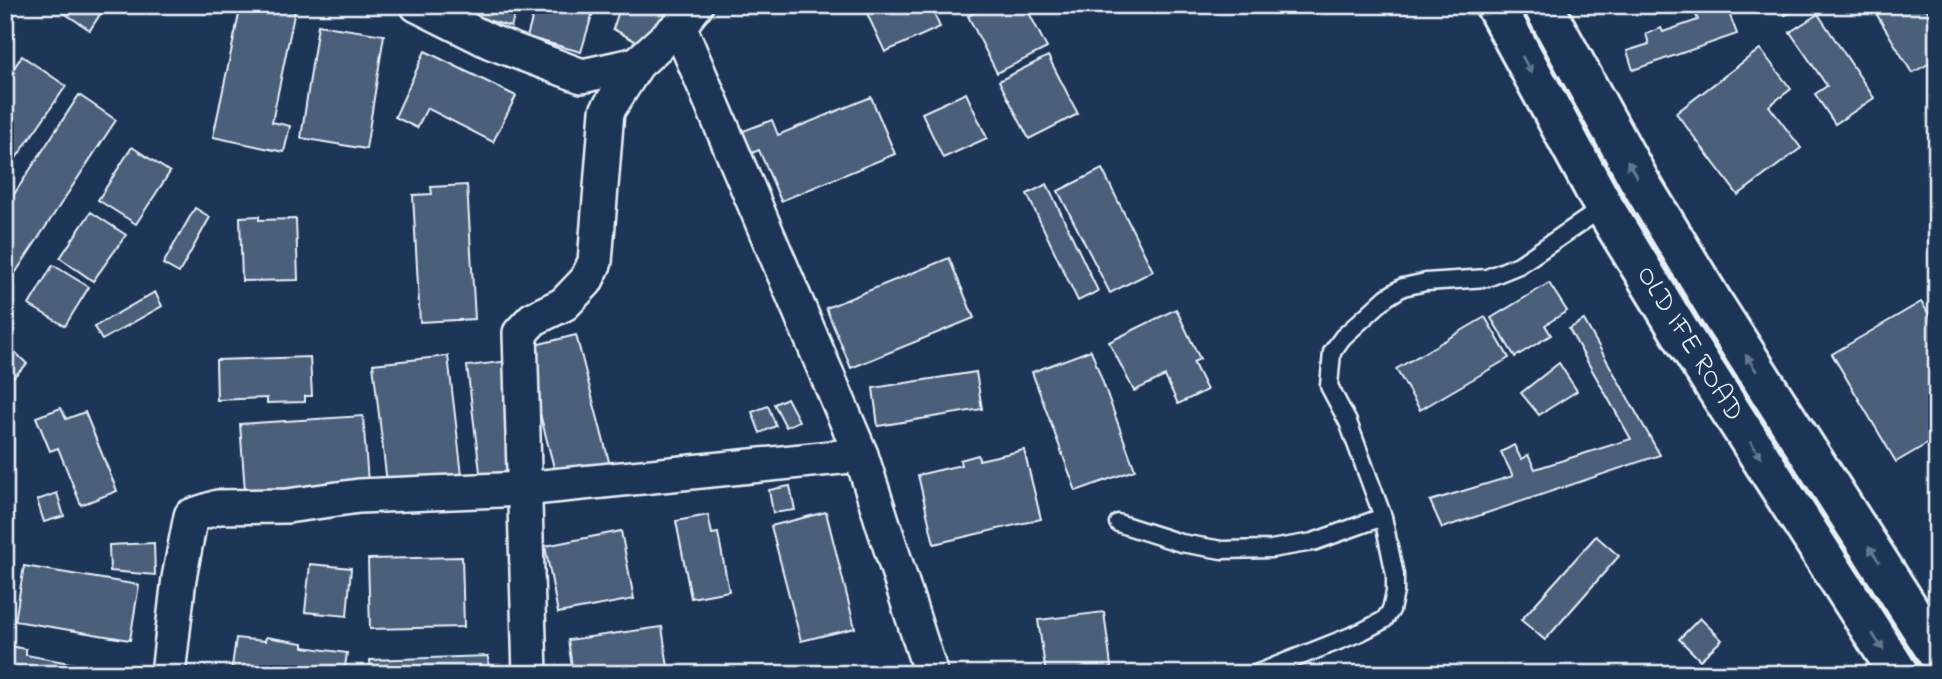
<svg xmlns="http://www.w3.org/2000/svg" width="1942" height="679" font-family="'Indie Flower',sans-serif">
<rect width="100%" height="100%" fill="#1d3557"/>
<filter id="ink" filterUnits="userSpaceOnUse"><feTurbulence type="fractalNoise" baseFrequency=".0143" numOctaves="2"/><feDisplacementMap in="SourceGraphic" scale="14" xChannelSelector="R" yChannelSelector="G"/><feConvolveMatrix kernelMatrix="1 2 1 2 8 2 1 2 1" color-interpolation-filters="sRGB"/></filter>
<g filter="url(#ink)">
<g fill="#495e7a" stroke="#e8f1f8" stroke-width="2">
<path d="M 52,5 L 106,5 L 90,30 Z"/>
<path d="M 241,5 L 296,5 L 272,122 L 290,126 L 284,152 L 213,137 Z"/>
<path d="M 467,5 L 518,5 L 511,27 L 464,13 Z"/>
<path d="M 536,5 L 595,5 L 581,52 L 527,37 Z"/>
<path d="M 621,5 L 671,5 L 644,46 L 613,29 Z"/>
<path d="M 863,5 L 930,5 L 940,27 L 885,52 Z"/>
<path d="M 988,5 L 1025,5 L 1047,48 L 997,73 L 968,16 Z"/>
<path d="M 1692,5 L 1726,5 L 1737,34 L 1633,70 L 1627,51 L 1649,44 L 1646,34 L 1661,28 L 1663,32 L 1698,20 Z"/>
<path d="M 1781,5 L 1810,5 L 1785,15 Z"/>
<path d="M 1871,5 L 1924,5 L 1937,26 L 1937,59 L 1912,73 Z"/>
<path d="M 1818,14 L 1874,98 L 1835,124 L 1815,94 L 1827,86 L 1790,32 Z"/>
<path d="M 318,25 L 384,35 L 366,149 L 301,138 Z"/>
<path d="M 1760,49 L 1791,89 L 1769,106 L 1801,148 L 1738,195 L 1676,113 Z"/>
<path d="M 425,51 L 516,96 L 493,142 L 427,108 L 417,128 L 395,117 Z"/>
<path d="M 22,56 L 66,86 L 5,174 L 5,81 Z"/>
<path d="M 1048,56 L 1078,114 L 1029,139 L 999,81 Z"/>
<path d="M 966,93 L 987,138 L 943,158 L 922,113 Z"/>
<path d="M 79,95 L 116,120 L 8,284 L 5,283 L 5,208 Z"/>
<path d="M 871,97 L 895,154 L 781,201 L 759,150 L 747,155 L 738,133 L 772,120 L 778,135 Z"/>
<path d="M 132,147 L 170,172 L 136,224 L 98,200 Z"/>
<path d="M 1102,169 L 1153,271 L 1110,293 L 1058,191 Z"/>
<path d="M 1047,184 L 1098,291 L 1078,301 L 1027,194 Z"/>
<path d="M 467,185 L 475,319 L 420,322 L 413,195 L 432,194 L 431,187 Z"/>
<path d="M 195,208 L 210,217 L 179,273 L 163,264 Z"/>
<path d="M 91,212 L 126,235 L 93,281 L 60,258 Z"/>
<path d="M 259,216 L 259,220 L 296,219 L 298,280 L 242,281 L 240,217 Z"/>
<path d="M 949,258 L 974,318 L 851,368 L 826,308 Z"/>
<path d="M 53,265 L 89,287 L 65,326 L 29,305 Z"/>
<path d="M 1549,283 L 1567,311 L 1545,325 L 1551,335 L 1515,357 L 1491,318 Z"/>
<path d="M 155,292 L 162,306 L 102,340 L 94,327 Z"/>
<path d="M 1921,302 L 1937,326 L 1937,438 L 1896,462 L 1832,354 Z"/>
<path d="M 1176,309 L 1200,359 L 1193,362 L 1207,390 L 1178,404 L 1165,376 L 1134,391 L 1109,342 Z"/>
<path d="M 1485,317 L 1509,358 L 1420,410 L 1396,369 Z"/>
<path d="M 1584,320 L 1660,455 L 1442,528 L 1430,501 L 1513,476 L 1501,452 L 1514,445 L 1521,459 L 1528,455 L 1535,469 L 1631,439 L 1569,329 Z"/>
<path d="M 576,335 L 612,473 L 559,487 L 523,348 Z"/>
<path d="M 5,342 L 27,364 L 5,385 Z"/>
<path d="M 1091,350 L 1135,470 L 1076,491 L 1032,372 Z"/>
<path d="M 448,356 L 462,475 L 387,483 L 373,364 Z"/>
<path d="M 310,357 L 312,396 L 305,396 L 305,402 L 267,403 L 267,398 L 217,400 L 216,360 Z"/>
<path d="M 509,361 L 523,476 L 481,480 L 467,366 Z"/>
<path d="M 1559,363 L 1577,391 L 1539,415 L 1521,393 Z"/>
<path d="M 976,372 L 982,409 L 878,426 L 873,388 Z"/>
<path d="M 787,398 L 799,421 L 786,427 L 774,404 Z"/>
<path d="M 768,406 L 776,426 L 760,433 L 752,412 Z"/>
<path d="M 61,408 L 66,419 L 85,412 L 117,491 L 81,505 L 58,448 L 50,451 L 36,417 Z"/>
<path d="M 363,416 L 368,483 L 245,491 L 240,424 Z"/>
<path d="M 1024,450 L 1041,519 L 934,544 L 918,475 L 961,465 L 960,460 L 978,455 L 979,460 Z"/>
<path d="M 790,486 L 795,510 L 773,513 L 769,490 Z"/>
<path d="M 57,493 L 64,516 L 44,522 L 37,500 Z"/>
<path d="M 826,512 L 855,628 L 801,641 L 771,526 Z"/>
<path d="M 708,515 L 712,534 L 718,533 L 729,591 L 691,598 L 676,521 Z"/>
<path d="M 621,531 L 634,599 L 558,613 L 545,546 Z"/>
<path d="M 1596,536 L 1619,556 L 1545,640 L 1521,620 Z"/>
<path d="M 154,543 L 155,575 L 110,571 L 109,545 Z"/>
<path d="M 462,557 L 464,627 L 370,629 L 368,559 Z"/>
<path d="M 310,564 L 351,568 L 347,616 L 305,612 Z"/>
<path d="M 24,566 L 139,585 L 130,640 L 15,621 Z"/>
<path d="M 1104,612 L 1112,674 L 1046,674 L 1038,620 Z"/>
<path d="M 1700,618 L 1722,640 L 1700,660 L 1679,639 Z"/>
<path d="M 662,627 L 669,674 L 573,674 L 568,640 Z"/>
<path d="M 266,637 L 303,643 L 303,647 L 347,653 L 344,674 L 231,674 L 236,638 L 265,641 Z"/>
<path d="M 9,646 L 26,649 L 26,655 L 118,672 L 119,666 L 137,669 L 136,674 L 5,674 Z"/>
<path d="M 488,656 L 489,674 L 371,674 L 370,660 Z"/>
</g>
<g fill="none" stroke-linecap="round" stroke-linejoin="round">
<g stroke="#e8f1f8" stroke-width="21">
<g id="lane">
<path d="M 1118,523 L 1181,543 L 1222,550 L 1271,549 L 1313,542 L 1383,517"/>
<path d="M 1258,673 L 1361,632 L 1384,620 L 1391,610 L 1395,592 L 1395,575 L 1383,517 L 1348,422 L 1329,386 L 1332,352 L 1343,337 L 1387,297 L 1403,287 L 1426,282 L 1487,278 L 1519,265 L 1604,207"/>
</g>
</g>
<g stroke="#e8f1f8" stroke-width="38">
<g id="street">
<path d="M 417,5 L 491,42 L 582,76 L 637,64"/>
<path d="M 679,26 L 861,455 L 931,674"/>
<path d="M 168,674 L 179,578 L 191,516 L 218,507 L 287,506 L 359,496 L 523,489 L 861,455"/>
<path d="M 530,674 L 520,333 L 533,319 L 564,304 L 586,281 L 595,262 L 607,111 L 637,64 L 679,26 L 696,5"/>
</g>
</g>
<g stroke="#e8f1f8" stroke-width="44">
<g id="primary">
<path d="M 1495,5 L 1604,207 L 1680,332 L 1899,674"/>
<path d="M 1543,5 L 1640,182 L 1715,306 L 1937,653"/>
</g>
</g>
<use href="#lane" stroke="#1d3557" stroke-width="16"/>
<use href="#street" stroke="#1d3557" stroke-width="33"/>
<use href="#primary" stroke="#1d3557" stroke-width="38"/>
</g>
<defs><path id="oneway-solid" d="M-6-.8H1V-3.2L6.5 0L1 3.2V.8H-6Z" transform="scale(1.75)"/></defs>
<g fill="#64778f">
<use href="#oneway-solid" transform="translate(1527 65) rotate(61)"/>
<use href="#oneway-solid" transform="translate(1632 169) rotate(-119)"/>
<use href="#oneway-solid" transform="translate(1751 363) rotate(-123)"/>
<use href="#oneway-solid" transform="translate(1756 450) rotate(57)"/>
<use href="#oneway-solid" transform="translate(1874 554) rotate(-123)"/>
<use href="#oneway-solid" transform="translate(1878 642) rotate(57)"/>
</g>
</g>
<g text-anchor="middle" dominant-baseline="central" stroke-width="6" stroke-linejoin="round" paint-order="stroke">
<g font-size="28" fill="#e8f1f8" stroke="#1d3557">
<text transform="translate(1689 344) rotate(58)">OLD IFE ROAD</text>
</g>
</g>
<rect width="1942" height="679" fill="none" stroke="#1d3557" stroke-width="28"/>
<rect x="14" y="14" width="1914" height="651" fill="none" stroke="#e8f1f8" stroke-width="2.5" filter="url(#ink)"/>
</svg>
